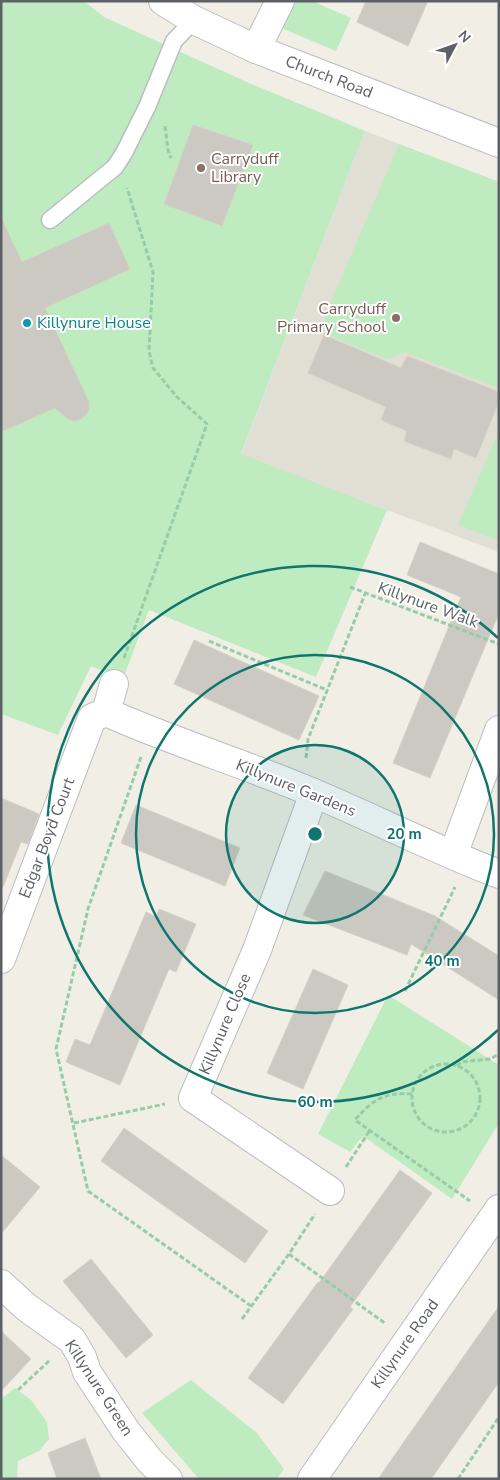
<svg xmlns="http://www.w3.org/2000/svg" width="500" height="1480" font-family="'Nunito Sans',sans-serif">
<rect width="100%" height="100%" fill="#f1efe5"/>
<path fill="#e1ded4" d="M 365,131 L 499,182 L 499,552 L 241,455 Z"/>
<g fill="#bfebc1">
<path d="M 1,1 L 84,1 L 104,17 L 249,83 L 365,131 L 241,454 L 387,510 L 316,677 L 149,610 L 123,679 L 91,666 L 58,735 L 1,714 Z"/>
<path d="M 295,1 L 312,1 L 351,18 L 336,51 L 281,28 Z"/>
<path d="M 399,144 L 499,182 L 499,388 L 405,352 L 388,360 L 331,336 L 324,318 Z"/>
<path d="M 499,431 L 499,541 L 458,525 Z"/>
<path d="M 388,995 L 499,1065 L 499,1123 L 452,1199 L 363,1136 L 350,1152 L 318,1134 Z"/>
<path d="M 191,1380 L 257,1433 L 284,1469 L 277,1479 L 199,1479 L 142,1413 Z"/>
<path d="M 15,1388 L 31,1400 L 47,1422 L 49,1439 L 39,1451 L 18,1461 L 17,1479 L 1,1479 L 1,1399 Z"/>
</g>
<g fill="#ccc9c2" stroke="#d6d1c3">
<path d="M 366,1 L 428,1 L 408,46 L 357,22 Z"/>
<path d="M 193,125 L 253,145 L 222,226 L 164,204 Z"/>
<path d="M 1,217 L 22,262 L 109,223 L 130,269 L 45,308 L 89,402 L 89,409 L 86,415 L 81,419 L 74,421 L 68,419 L 55,408 L 1,432 Z"/>
<path d="M 324,335 L 401,368 L 407,356 L 499,392 L 499,401 L 476,458 L 454,449 L 451,459 L 404,441 L 407,431 L 381,420 L 386,407 L 308,373 Z"/>
<path d="M 420,542 L 499,574 L 499,613 L 430,778 L 393,763 L 461,597 L 407,575 Z"/>
<path d="M 194,640 L 319,696 L 299,740 L 174,684 Z"/>
<path d="M 1,798 L 39,814 L 28,844 L 21,842 L 3,887 L 1,887 Z"/>
<path d="M 136,805 L 240,848 L 225,886 L 121,843 Z"/>
<path d="M 325,871 L 435,916 L 499,956 L 499,1000 L 411,944 L 407,955 L 303,915 Z"/>
<path d="M 159,909 L 196,924 L 176,972 L 169,969 L 120,1085 L 66,1062 L 75,1039 L 90,1045 L 146,912 L 156,917 Z"/>
<path d="M 313,969 L 348,985 L 303,1089 L 267,1073 Z"/>
<path d="M 124,1128 L 268,1231 L 245,1263 L 101,1161 Z"/>
<path d="M 1,1155 L 40,1187 L 1,1234 Z"/>
<path d="M 400,1170 L 432,1193 L 350,1307 L 353,1309 L 283,1404 L 248,1378 L 318,1282 L 319,1283 Z"/>
<path d="M 91,1259 L 153,1335 L 126,1358 L 63,1281 Z"/>
<path d="M 499,1306 L 499,1382 L 459,1439 L 431,1479 L 378,1479 Z"/>
<path d="M 1,1331 L 31,1359 L 1,1391 Z"/>
<path d="M 85,1438 L 101,1479 L 57,1479 L 48,1453 Z"/>
</g>
<g fill="none" stroke-linecap="round" stroke-linejoin="round">
<g stroke="#babdc2" stroke-width="19">
<path id="lane" d="M 50,220 L 115,167 L 124,153 L 147,107 L 174,41 L 194,20"/>
</g>
<g stroke="#babdc2" stroke-width="30">
<g id="street">
<path d="M 256,49 L 280,1"/>
<path d="M 106,712 L 114,684"/>
<path d="M 314,793 L 257,950 L 193,1098 L 330,1191"/>
<path d="M 453,855 L 499,730"/>
<path d="M 1,959 L 92,718 L 106,712 C 171,741 239,762 304,789 C 370,816 433,849 499,874"/>
<path d="M 1,1284 L 26,1307 L 72,1340 L 82,1357 L 87,1372 L 126,1431 L 150,1461 L 168,1479"/>
<path d="M 312,1479 L 499,1209"/>
</g>
</g>
<g stroke="#bbbec4" stroke-width="30">
<path id="secondary" d="M 163,1 L 194,20 L 256,49 L 499,143"/>
</g>
<g stroke="#97cca8" stroke-width="3" stroke-dasharray="5 2.5" stroke-linecap="butt">
<path d="M 165,126 L 168,150 L 171,158"/>
<path d="M 350,587 L 499,644"/>
<path d="M 209,641 L 327,690"/>
<path d="M 124,658 L 207,424 L 177,397 L 153,368 L 149,351 L 153,272 L 127,188"/>
<path d="M 141,757 L 88,909 L 56,1049 L 88,1191 L 251,1306"/>
<path d="M 306,758 L 308,739 L 365,594"/>
<path d="M 405,991 L 455,887"/>
<circle cx="446" cy="1098" r="34"/>
<path d="M 457,1066 L 461,1062 L 490,1059 L 499,1054"/>
<path d="M 412,1094 C 385,1092 373,1099 355,1120 L 470,1201"/>
<path d="M 74,1123 L 165,1104"/>
<path d="M 346,1167 L 370,1130"/>
<path d="M 289,1254 L 386,1324"/>
<path d="M 242,1319 L 289,1254 L 315,1214"/>
<path d="M 18,1390 L 50,1360"/>
<path d="M 458,1479 L 499,1417"/>
</g>
<use href="#lane" stroke="#fff" stroke-width="16"/>
<use href="#street" stroke="#fff" stroke-width="28"/>
<use href="#secondary" stroke="#fff" stroke-width="28"/>
</g>
<circle cx="315" cy="834" r="89" fill="#0f766e" fill-opacity=".12"/>
<g fill="none" stroke="#0f766e" stroke-width="2.5">
<circle cx="315" cy="834" r="89"/>
<circle cx="315" cy="834" r="179"/>
<path d="M498 1030A268 268 0 1 1 498 638"/>
</g>
<g fill="#8d6e63" stroke="#fff" stroke-width="2">
<circle cx="201" cy="168" r="5"/>
<circle cx="396" cy="318" r="5"/>
</g>
<circle fill="#0f9aa8" stroke="#fff" stroke-width="2" cx="27" cy="323" r="5"/>
<g text-anchor="middle" dominant-baseline="central" stroke-width="4" stroke-linejoin="round" paint-order="stroke">
<g font-size="16" fill="#5d6167" stroke="#fff">
<text transform="translate(329 77) rotate(21)">Church Road</text>
<text transform="translate(428 605) rotate(20)">Killynure Walk</text>
<text transform="translate(296 788) rotate(22)">Killynure Gardens</text>
<text transform="translate(47 838) rotate(-69)">Edgar Boyd Court</text>
<text transform="translate(225 1024) rotate(-67)">Killynure Close</text>
<text transform="translate(405 1344) rotate(-55)">Killynure Road</text>
<text transform="translate(99 1388) rotate(57)">Killynure Green</text>
</g>
<g font-size="16" fill="#785e54" stroke="#fff" text-anchor="start">
<text x="211" y="159">Carryduff<tspan x="211" dy="18">Library</tspan></text>
<text x="386" y="309" text-anchor="end">Carryduff<tspan x="386" dy="18">Primary School</tspan></text>
</g>
<g font-size="16" fill="#0d838f" stroke="#fff" text-anchor="start">
<text x="37" y="323">Killynure House</text>
</g>
</g>
<circle cx="315" cy="834" r="8" fill="#0f766e" stroke="#fff" stroke-width="2.5"/>
<g font-size="15" text-anchor="middle" font-weight="bold" fill="#0f766e" stroke="#fff" stroke-width="4" stroke-linejoin="round" paint-order="stroke">
<text x="404" y="839">20 m</text>
<text x="442" y="966">40 m</text>
<text x="315" y="1107">60 m</text>
</g>
<rect width="500" height="1480" fill="none" stroke="#5d6167" stroke-width="5"/>
<g transform="translate(455 45) rotate(49)" stroke="#ffffff" stroke-width="4" paint-order="stroke">
<path d="M0-4L9 19L0 12L-9 19Z" fill="#5d6167"/>
<text y="-8" font-size="14" font-weight="bold" text-anchor="middle" fill="#5d6167">N</text>
</g>
</svg>
